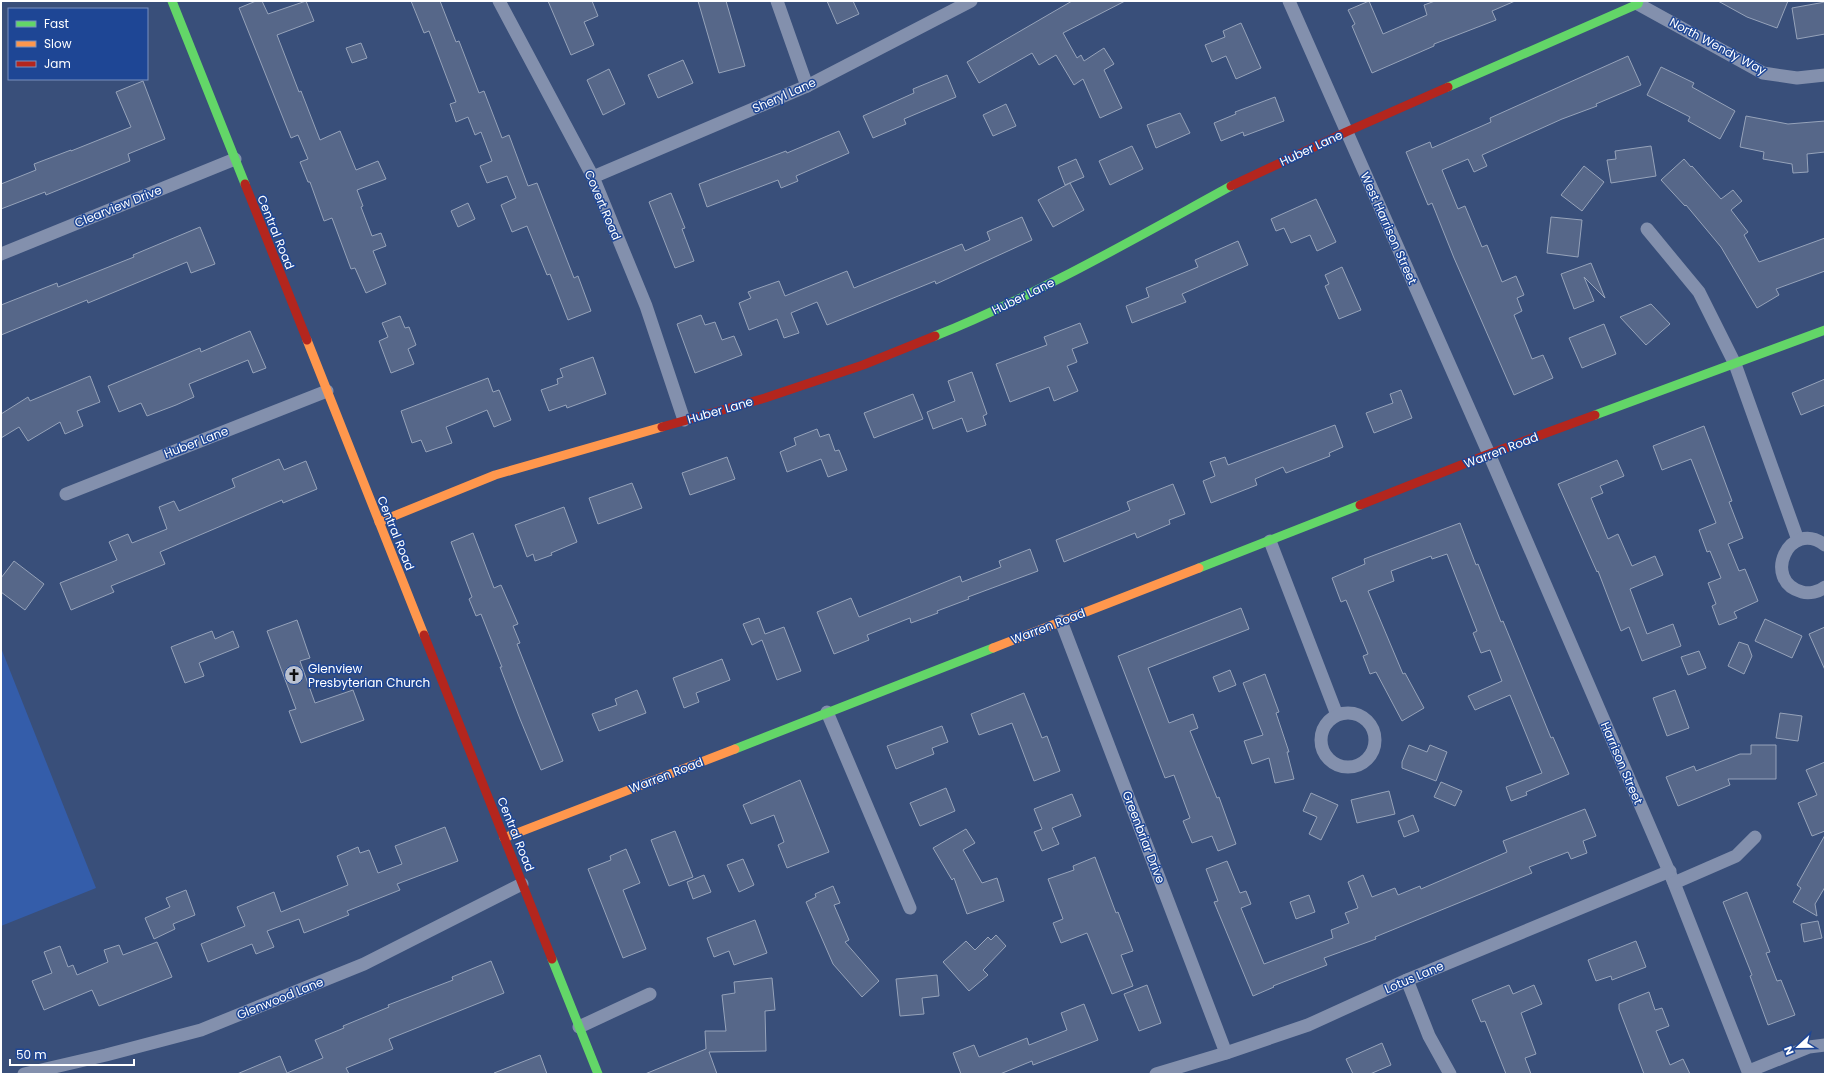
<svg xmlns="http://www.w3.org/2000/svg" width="1826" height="1075" font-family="Poppins,sans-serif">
<rect width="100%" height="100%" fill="#394f7a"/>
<path fill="#345daa" d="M 1,648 L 96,888 L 1,926 Z"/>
<g fill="#566789" stroke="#96a3ba">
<path d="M 256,1 L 262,1 L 268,14 L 306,1 L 314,21 L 277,35 L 299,92 L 301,91 L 320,140 L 340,131 L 356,170 L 378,161 L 386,179 L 357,190 L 363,206 L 361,207 L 372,236 L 381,233 L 386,246 L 373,251 L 386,284 L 366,293 L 355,268 L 351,269 L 332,218 L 324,221 L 310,182 L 308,182 L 300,162 L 308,159 L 298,135 L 291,138 L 239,8 Z"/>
<path d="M 411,1 L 440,1 L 456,42 L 459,41 L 479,93 L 484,91 L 502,138 L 509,135 L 528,186 L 537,183 L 574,278 L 578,276 L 591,311 L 568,320 L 550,274 L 547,275 L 527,226 L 512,232 L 501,205 L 516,198 L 507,176 L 487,183 L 480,166 L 492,161 L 481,132 L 475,135 L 468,117 L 456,122 L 450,104 L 456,102 L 429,31 L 424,33 Z"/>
<path d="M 548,1 L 592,1 L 598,16 L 584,22 L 594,45 L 571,55 Z"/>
<path d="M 698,1 L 726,1 L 745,66 L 719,73 Z"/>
<path d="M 827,1 L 853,1 L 859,14 L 837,24 Z"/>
<path d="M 1072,1 L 1125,1 L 1063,33 L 1077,58 L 1081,55 L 1084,61 L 1104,48 L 1114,64 L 1104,70 L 1122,108 L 1100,118 L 1083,79 L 1074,85 L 1056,55 L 1039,65 L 1032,53 L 979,83 L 967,62 Z"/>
<path d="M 1369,1 L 1383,34 L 1427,15 L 1424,5 L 1435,1 L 1515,1 L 1492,11 L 1496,20 L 1434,44 L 1434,46 L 1372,73 L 1352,26 L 1355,24 L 1348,10 Z"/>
<path d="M 1718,1 L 1788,1 L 1777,28 L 1747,17 Z"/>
<path d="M 1825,2 L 1825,34 L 1797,39 L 1792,8 Z"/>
<path d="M 1241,23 L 1261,68 L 1236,79 L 1226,56 L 1212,62 L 1205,45 L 1225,37 L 1223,31 Z"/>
<path d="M 361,43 L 367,58 L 352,63 L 346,48 Z"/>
<path d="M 1628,56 L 1641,85 L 1596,104 L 1597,106 L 1562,119 L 1482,155 L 1487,166 L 1474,172 L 1468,159 L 1442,170 L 1458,209 L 1465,206 L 1482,247 L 1487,245 L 1502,282 L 1516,276 L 1524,295 L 1517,298 L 1522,311 L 1514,315 L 1532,359 L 1543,355 L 1553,378 L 1514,395 L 1454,258 L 1432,203 L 1428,205 L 1406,152 L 1430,142 L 1432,148 L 1491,122 L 1490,118 Z"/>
<path d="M 683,60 L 693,83 L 658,98 L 648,75 Z"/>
<path d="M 1661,67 L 1694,83 L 1692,87 L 1735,111 L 1720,139 L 1688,121 L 1690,117 L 1647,95 Z"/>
<path d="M 609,69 L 625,104 L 603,115 L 587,80 Z"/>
<path d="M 947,75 L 956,97 L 904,119 L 906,124 L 873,138 L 863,116 L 914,93 L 913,89 Z"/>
<path d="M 143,81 L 165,139 L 128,154 L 130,161 L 46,195 L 45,192 L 1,209 L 1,184 L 36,170 L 34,164 L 71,150 L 71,151 L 131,127 L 116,92 Z"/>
<path d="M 1275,97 L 1284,121 L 1244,136 L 1243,132 L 1221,141 L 1214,123 L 1236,114 L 1235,112 Z"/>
<path d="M 1006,104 L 1016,126 L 993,136 L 983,115 Z"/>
<path d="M 1180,113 L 1190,133 L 1156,148 L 1147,125 Z"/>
<path d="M 1746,116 L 1788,124 L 1825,121 L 1825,152 L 1807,154 L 1808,172 L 1793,173 L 1792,164 L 1763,159 L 1764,152 L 1740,147 Z"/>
<path d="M 839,131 L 849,153 L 796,176 L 798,181 L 781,188 L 778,180 L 707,207 L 699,184 L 786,151 L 787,153 Z"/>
<path d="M 1132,146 L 1143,169 L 1110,185 L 1099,161 Z"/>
<path d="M 1651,146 L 1656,176 L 1611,183 L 1607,160 L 1616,159 L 1615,151 Z"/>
<path d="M 1076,159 L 1084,177 L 1065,185 L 1058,167 Z"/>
<path d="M 1684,159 L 1691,167 L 1692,166 L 1721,199 L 1733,190 L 1742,201 L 1731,210 L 1748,232 L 1744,235 L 1759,262 L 1825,238 L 1825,271 L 1776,289 L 1779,295 L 1757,308 L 1721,247 L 1686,205 L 1685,206 L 1661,180 Z"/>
<path d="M 1584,166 L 1604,182 L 1582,211 L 1561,195 Z"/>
<path d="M 1070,183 L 1084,210 L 1053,227 L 1038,200 Z"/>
<path d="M 671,193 L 685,228 L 682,229 L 694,261 L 675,268 L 649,202 Z"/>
<path d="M 1316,199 L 1336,242 L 1317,251 L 1310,235 L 1291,243 L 1284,228 L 1276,231 L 1271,219 Z"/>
<path d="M 468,203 L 475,219 L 458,227 L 451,211 Z"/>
<path d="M 1022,217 L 1032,240 L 936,284 L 935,281 L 827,325 L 817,302 L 791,313 L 799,333 L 784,338 L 777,319 L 749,330 L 739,303 L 751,298 L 748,292 L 779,281 L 785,296 L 847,271 L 854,288 L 962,244 L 965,251 L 990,240 L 987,232 Z"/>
<path d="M 1551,217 L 1582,220 L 1578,257 L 1547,253 Z"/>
<path d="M 200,227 L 215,264 L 191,273 L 187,262 L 88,303 L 87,300 L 1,335 L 1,305 L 57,283 L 58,287 L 134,257 L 133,255 Z"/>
<path d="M 1238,241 L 1248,265 L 1182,294 L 1186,302 L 1132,323 L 1126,306 L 1149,297 L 1146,288 L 1198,267 L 1195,260 Z"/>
<path d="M 1591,263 L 1605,298 L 1584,277 L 1594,301 L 1574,309 L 1561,274 Z"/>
<path d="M 1342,267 L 1361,310 L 1339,319 L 1325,286 L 1329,284 L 1325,275 Z"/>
<path d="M 1651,304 L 1670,324 L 1646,345 L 1620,317 Z"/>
<path d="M 701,315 L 705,325 L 715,322 L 722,340 L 734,336 L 742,355 L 695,373 L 677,324 Z"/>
<path d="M 400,316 L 405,328 L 409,327 L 416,345 L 408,349 L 414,364 L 391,373 L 379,341 L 388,337 L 382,323 Z"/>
<path d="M 1080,323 L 1088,343 L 1072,349 L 1077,362 L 1067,366 L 1078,391 L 1054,401 L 1049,387 L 1010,402 L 996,364 L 1047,345 L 1044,337 Z"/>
<path d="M 1604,324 L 1616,354 L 1582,368 L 1569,338 Z"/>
<path d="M 250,331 L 266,368 L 253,373 L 248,360 L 189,384 L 194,397 L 176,405 L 147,416 L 141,403 L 119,412 L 108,386 L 200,348 L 201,352 Z"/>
<path d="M 593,357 L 606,394 L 567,408 L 566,405 L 549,411 L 541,390 L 558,384 L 557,379 L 563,377 L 560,369 Z"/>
<path d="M 972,372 L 987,414 L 983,416 L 986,425 L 967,432 L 962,418 L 933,429 L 927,412 L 955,401 L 948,381 Z"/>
<path d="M 90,376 L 100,402 L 77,411 L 83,426 L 65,434 L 60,422 L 28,441 L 19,427 L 1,438 L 1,414 L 28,397 L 30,401 Z"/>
<path d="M 488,378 L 493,392 L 499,390 L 511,420 L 494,427 L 487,410 L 446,427 L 452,443 L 426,452 L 421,440 L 412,443 L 401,411 Z"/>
<path d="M 1825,379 L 1825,405 L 1801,415 L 1792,393 Z"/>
<path d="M 1401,390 L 1412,418 L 1374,433 L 1366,413 L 1393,403 L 1390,394 Z"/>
<path d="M 913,394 L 923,419 L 874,438 L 864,413 Z"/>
<path d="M 1335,425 L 1343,447 L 1329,453 L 1330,456 L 1286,473 L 1283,467 L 1255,479 L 1257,485 L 1211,503 L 1203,481 L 1215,476 L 1210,462 L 1225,457 L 1228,465 Z"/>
<path d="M 1704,426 L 1732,501 L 1729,502 L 1743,538 L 1728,544 L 1739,571 L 1745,569 L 1758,601 L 1734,612 L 1737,618 L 1719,625 L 1712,606 L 1716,604 L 1708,583 L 1721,578 L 1710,551 L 1707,552 L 1699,530 L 1716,523 L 1691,459 L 1662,470 L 1653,446 Z"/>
<path d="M 817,429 L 820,437 L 829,434 L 835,451 L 839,450 L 847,470 L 828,477 L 821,459 L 787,472 L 780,452 L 796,445 L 794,438 Z"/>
<path d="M 727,457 L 735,479 L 690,495 L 682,473 Z"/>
<path d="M 279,459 L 284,470 L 306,461 L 317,489 L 283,503 L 282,500 L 160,552 L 165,564 L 111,586 L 114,592 L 71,610 L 60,583 L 117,560 L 109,542 L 128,534 L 132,543 L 167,529 L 159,507 L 174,501 L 179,511 L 235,487 L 232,479 Z"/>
<path d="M 1617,460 L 1624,476 L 1600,486 L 1603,493 L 1591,498 L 1608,539 L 1618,534 L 1632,566 L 1655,556 L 1663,575 L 1630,589 L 1647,634 L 1673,624 L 1681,646 L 1642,661 L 1629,627 L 1621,631 L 1598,571 L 1597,572 L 1558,484 Z"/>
<path d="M 632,483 L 642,508 L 598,524 L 589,498 Z"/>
<path d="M 1173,484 L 1185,514 L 1169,520 L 1170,524 L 1137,538 L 1135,533 L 1064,562 L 1056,540 L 1130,510 L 1127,502 Z"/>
<path d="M 564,507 L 577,542 L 551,553 L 552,555 L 535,561 L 533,554 L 527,557 L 515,525 Z"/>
<path d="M 1460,523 L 1476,565 L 1478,564 L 1501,622 L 1503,621 L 1551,738 L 1553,737 L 1569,774 L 1526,792 L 1527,795 L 1511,801 L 1506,787 L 1542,773 L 1510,695 L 1475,710 L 1468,696 L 1502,681 L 1490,650 L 1481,653 L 1473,633 L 1477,631 L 1447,554 L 1432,559 L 1431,556 L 1391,571 L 1394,581 L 1368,591 L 1403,674 L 1405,673 L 1424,708 L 1402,721 L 1376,672 L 1370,674 L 1363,656 L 1368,654 L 1346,600 L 1341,602 L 1332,578 L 1365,564 L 1364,559 Z"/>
<path d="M 473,533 L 494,588 L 501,585 L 518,624 L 513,626 L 520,643 L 517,644 L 563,761 L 541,770 L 520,719 L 500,667 L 502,667 L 481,614 L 476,616 L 469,599 L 472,597 L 451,542 Z"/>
<path d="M 1030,549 L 1038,571 L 968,597 L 969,599 L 937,611 L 938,613 L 911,623 L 910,618 L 867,635 L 869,640 L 834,654 L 817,612 L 851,598 L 859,617 L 960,576 L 962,582 L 1001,567 L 999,561 Z"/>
<path d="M 14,561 L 44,584 L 25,610 L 1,592 L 1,578 Z"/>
<path d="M 1241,608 L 1249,629 L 1148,668 L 1169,723 L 1193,714 L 1198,728 L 1190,731 L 1217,798 L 1219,797 L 1236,844 L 1218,851 L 1212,836 L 1192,843 L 1183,821 L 1190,818 L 1174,775 L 1165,778 L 1118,656 Z"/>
<path d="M 759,618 L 765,634 L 784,627 L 801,671 L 777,680 L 762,640 L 752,645 L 743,624 Z"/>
<path d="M 1765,619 L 1802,636 L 1792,658 L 1755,641 Z"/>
<path d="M 297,620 L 310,658 L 300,661 L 315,703 L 353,690 L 364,720 L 301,743 L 289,711 L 296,709 L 267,631 Z"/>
<path d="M 1825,627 L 1825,670 L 1809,634 Z"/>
<path d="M 212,631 L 215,639 L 233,631 L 239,647 L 199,663 L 204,676 L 185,683 L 171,647 Z"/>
<path d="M 1739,642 L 1748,645 L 1752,656 L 1744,674 L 1728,666 Z"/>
<path d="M 1699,651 L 1706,668 L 1688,675 L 1681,657 Z"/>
<path d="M 722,659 L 730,680 L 696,693 L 699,702 L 684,708 L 673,678 Z"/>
<path d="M 1230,670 L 1236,685 L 1219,692 L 1213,677 Z"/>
<path d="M 1265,674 L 1279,712 L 1276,713 L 1289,752 L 1287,752 L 1294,779 L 1275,783 L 1269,758 L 1252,764 L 1244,741 L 1263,735 L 1243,683 Z"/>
<path d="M 637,690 L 646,713 L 599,731 L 592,714 L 617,705 L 615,699 Z"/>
<path d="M 1675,690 L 1689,728 L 1667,736 L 1653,698 Z"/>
<path d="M 1024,693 L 1042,738 L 1047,736 L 1060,771 L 1034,781 L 1012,723 L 979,735 L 971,714 Z"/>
<path d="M 1780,713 L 1802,716 L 1798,741 L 1776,738 Z"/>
<path d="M 942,726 L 948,742 L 932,748 L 934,754 L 896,769 L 887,746 Z"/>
<path d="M 1409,745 L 1427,752 L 1430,745 L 1447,752 L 1436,781 L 1402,768 L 1402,762 Z"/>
<path d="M 1751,745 L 1776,745 L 1776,779 L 1728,779 L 1730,785 L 1678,806 L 1666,777 L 1694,766 L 1696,771 L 1740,754 L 1751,754 Z"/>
<path d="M 1825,762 L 1825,831 L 1812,836 L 1798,803 L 1817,795 L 1806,770 Z"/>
<path d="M 800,780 L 829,852 L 787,868 L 778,845 L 784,842 L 774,815 L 751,824 L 743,805 Z"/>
<path d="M 1441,782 L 1462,791 L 1455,806 L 1434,797 Z"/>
<path d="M 946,788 L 955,811 L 920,826 L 910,803 Z"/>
<path d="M 1389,791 L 1395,814 L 1357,823 L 1351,800 Z"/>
<path d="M 1311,793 L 1338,805 L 1321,840 L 1309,834 L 1317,817 L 1303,811 Z"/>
<path d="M 1072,794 L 1081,816 L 1052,828 L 1059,844 L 1042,851 L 1034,832 L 1042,829 L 1034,809 Z"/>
<path d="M 1585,809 L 1596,836 L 1583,841 L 1587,853 L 1571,859 L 1568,852 L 1529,867 L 1532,873 L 1375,937 L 1376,939 L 1324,958 L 1327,965 L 1273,986 L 1274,987 L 1253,996 L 1214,902 L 1218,901 L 1206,869 L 1227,861 L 1240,893 L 1246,891 L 1251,904 L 1241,908 L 1264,964 L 1333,938 L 1331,930 L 1349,923 L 1345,913 L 1358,908 L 1348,882 L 1363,875 L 1372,897 L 1395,888 L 1398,895 L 1420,886 L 1421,889 L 1507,852 L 1503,841 Z"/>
<path d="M 1413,815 L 1419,831 L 1404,837 L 1398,821 Z"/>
<path d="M 445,827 L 458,861 L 397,884 L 400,890 L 347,911 L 349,915 L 304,933 L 299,919 L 267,931 L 274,947 L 256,954 L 252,944 L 208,962 L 201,944 L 245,926 L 237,907 L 274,892 L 281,912 L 348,885 L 337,856 L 358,847 L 360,853 L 369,850 L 378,873 L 402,864 L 395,846 Z"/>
<path d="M 966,829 L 975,843 L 963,850 L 982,883 L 997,878 L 1004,901 L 967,914 L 954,878 L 952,880 L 933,848 Z"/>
<path d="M 675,831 L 693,877 L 669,886 L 651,840 Z"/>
<path d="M 1825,835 L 1825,887 L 1815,904 L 1817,916 L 1793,902 L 1801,888 L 1797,885 Z"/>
<path d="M 626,849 L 640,883 L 623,890 L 646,949 L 623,958 L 588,869 L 611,860 L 610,856 Z"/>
<path d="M 1095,857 L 1116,913 L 1118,912 L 1133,951 L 1121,955 L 1133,986 L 1112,994 L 1087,933 L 1061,943 L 1053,923 L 1063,919 L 1048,879 L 1074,870 L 1073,866 Z"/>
<path d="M 743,859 L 754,885 L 739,892 L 727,865 Z"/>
<path d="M 704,875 L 711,892 L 693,899 L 687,882 Z"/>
<path d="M 833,886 L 840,903 L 834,905 L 849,940 L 845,942 L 879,981 L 862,997 L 833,964 L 806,902 L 816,897 L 815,894 Z"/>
<path d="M 186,890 L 195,915 L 173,924 L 175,929 L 154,939 L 145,918 L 170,907 L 166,898 Z"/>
<path d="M 1747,892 L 1770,952 L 1766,953 L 1777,981 L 1781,980 L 1795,1015 L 1768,1025 L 1750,976 L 1752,975 L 1723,902 Z"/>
<path d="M 1309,895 L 1315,912 L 1296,919 L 1290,902 Z"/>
<path d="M 755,920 L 767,953 L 734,965 L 729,951 L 714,957 L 707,938 Z"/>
<path d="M 1818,921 L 1822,938 L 1804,942 L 1801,924 Z"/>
<path d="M 996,935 L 1006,946 L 983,970 L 988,975 L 969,991 L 943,962 L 966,941 L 975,950 L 988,937 L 991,940 Z"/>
<path d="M 1636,941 L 1646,967 L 1612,980 L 1611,976 L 1596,981 L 1588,960 Z"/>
<path d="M 157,942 L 172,977 L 99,1006 L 92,990 L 44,1010 L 32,981 L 52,973 L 44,952 L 60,946 L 68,967 L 73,965 L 77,975 L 108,962 L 104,950 L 119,945 L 123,955 Z"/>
<path d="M 491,961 L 504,993 L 389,1039 L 393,1049 L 346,1068 L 349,1074 L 237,1074 L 280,1056 L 287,1073 L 323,1058 L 315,1040 L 344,1028 L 343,1026 L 389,1007 L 388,1005 L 453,980 L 452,977 Z"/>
<path d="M 937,975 L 939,996 L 922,998 L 924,1014 L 900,1016 L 896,979 Z"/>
<path d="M 772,978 L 775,1010 L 765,1011 L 766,1051 L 709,1052 L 717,1074 L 645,1074 L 706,1049 L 705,1031 L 726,1031 L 722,995 L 735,993 L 734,982 Z"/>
<path d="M 1147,985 L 1161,1023 L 1139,1031 L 1124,994 Z"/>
<path d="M 1509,985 L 1513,994 L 1534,985 L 1542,1004 L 1521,1013 L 1536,1054 L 1525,1058 L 1531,1074 L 1506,1074 L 1485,1021 L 1481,1022 L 1472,1000 Z"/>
<path d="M 1649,992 L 1655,1010 L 1662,1008 L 1669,1026 L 1656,1031 L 1670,1065 L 1683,1059 L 1690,1074 L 1644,1074 L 1619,1009 L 1619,1004 Z"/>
<path d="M 1084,1004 L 1098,1040 L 1033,1065 L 1032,1061 L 1000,1074 L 961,1074 L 953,1053 L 974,1045 L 979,1057 L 1027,1038 L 1029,1045 L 1067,1030 L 1061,1013 Z"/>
<path d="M 1382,1043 L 1391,1065 L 1370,1074 L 1353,1074 L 1346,1059 Z"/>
<path d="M 540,1055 L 547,1074 L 494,1074 L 494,1073 Z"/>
</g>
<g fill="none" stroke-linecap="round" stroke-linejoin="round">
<g stroke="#8390ad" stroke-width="13">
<path d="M 499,1 L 593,177 L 646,306 L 684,420"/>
<path d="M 777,1 L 807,86"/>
<path d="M 1289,1 L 1489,454 L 1674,883 L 1749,1074"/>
<path d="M 1638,4 L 1763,73 L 1797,78 L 1825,75"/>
<path d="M 593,177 L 807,86 L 971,1"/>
<path d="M 1647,229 L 1699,292 L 1735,364 L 1798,540"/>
<path d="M 1,254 L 235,159"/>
<path d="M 66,494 L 327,391"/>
<path d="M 1270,541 L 1337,715"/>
<path d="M 1825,545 C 1789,518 1761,581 1802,592 C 1809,594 1819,592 1825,587"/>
<path d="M 1061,621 L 1226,1053"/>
<path d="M 827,712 L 910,908"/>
<circle cx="1348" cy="740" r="27"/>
<path d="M 1674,883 L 1736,856 L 1755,837"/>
<path d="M 1407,980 L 1429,1036 L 1450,1074"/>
<path d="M 579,1027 L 650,994"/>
<path d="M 1749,1071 L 1809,1047 L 1825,1045"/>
<path d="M 24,1074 L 106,1055 L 201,1030 L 364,964 L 522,884"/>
<path d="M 1156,1074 L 1226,1053 L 1308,1025 L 1407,980 L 1670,871"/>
</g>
<g stroke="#63d668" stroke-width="9">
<path d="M 172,1 L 245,184"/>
<path d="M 1448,87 L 1638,4 L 1639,1"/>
<path d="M 935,336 C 1037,295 1134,239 1231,186"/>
<path d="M 1595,415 L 1825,330"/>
<path d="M 1199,568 L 1360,505"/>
<path d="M 735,749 L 993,648"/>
<path d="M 552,959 L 598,1074"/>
</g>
<g stroke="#ff974d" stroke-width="9">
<path d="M 307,340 L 424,635"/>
<path d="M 379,522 L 495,475 L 662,427"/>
<path d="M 993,648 L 1199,568"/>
<path d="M 504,838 L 735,749"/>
</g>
<g stroke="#b3261e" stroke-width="9">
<path d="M 245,184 L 307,340"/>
<path d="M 1231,186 L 1346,132 L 1448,87"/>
<path d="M 662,427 L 765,398 L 863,365 L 935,336"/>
<path d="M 1360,505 L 1489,454 L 1595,415"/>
<path d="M 424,635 L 552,959"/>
</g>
</g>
<defs>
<g id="church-disc" transform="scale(1)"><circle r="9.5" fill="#bac1d0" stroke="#1e4695"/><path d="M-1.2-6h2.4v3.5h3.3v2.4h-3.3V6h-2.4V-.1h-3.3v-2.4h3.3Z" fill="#111"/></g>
</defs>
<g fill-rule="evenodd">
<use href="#church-disc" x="294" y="675"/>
</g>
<g text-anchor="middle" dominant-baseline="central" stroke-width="3" stroke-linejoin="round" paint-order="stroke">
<g font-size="12" fill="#fff" stroke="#1e4695">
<text transform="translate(1718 46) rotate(28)">North Wendy Way</text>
<text transform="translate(784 95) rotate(-24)">Sheryl Lane</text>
<text transform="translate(1311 148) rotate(-25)">Huber Lane</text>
<text transform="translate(603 205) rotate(67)">Covert Road</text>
<text transform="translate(118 206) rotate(-22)">Clearview Drive</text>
<text transform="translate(1389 228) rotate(66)">West Harrison Street</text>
<text transform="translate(276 232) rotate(68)">Central Road</text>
<text transform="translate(1023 296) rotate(-26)">Huber Lane</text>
<text transform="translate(720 410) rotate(-16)">Huber Lane</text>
<text transform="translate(196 442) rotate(-21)">Huber Lane</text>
<text transform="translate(1501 450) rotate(-21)">Warren Road</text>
<text transform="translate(396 533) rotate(68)">Central Road</text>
<text transform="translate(1048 626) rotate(-21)">Warren Road</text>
<text transform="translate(1622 763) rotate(67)">Harrison Street</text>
<text transform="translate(666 775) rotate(-21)">Warren Road</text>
<text transform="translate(516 834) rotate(68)">Central Road</text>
<text transform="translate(1144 837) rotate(69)">Greenbriar Drive</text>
<text transform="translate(1414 977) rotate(-23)">Lotus Lane</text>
<text transform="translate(280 998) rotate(-22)">Glenwood Lane</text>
</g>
<g font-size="12" fill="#fff" stroke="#1e4695" text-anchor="start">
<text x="308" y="668">Glenview<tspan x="308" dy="14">Presbyterian Church</tspan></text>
</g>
</g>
<rect width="1826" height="1075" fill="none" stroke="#ffffff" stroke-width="4"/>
<rect x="8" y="8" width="140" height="72" fill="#1e4695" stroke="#7890bf"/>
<rect x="16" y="21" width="20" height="6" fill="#63d668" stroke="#7890bf"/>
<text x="44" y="28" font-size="12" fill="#ffffff">Fast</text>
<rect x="16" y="41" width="20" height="6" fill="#ff974d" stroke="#7890bf"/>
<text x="44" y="48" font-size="12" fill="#ffffff">Slow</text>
<rect x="16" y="61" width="20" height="6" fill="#b3261e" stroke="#7890bf"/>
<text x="44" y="68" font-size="12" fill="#ffffff">Jam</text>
<g transform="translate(1798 1047) rotate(248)" stroke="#1e4695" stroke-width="3" paint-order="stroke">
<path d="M0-3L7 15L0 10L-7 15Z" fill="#ffffff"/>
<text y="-6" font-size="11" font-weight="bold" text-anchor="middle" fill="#ffffff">N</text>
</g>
<path d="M10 1059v6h124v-6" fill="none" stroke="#ffffff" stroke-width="2"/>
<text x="16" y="1059" font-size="12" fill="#ffffff" stroke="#1e4695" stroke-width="3" paint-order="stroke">50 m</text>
</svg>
